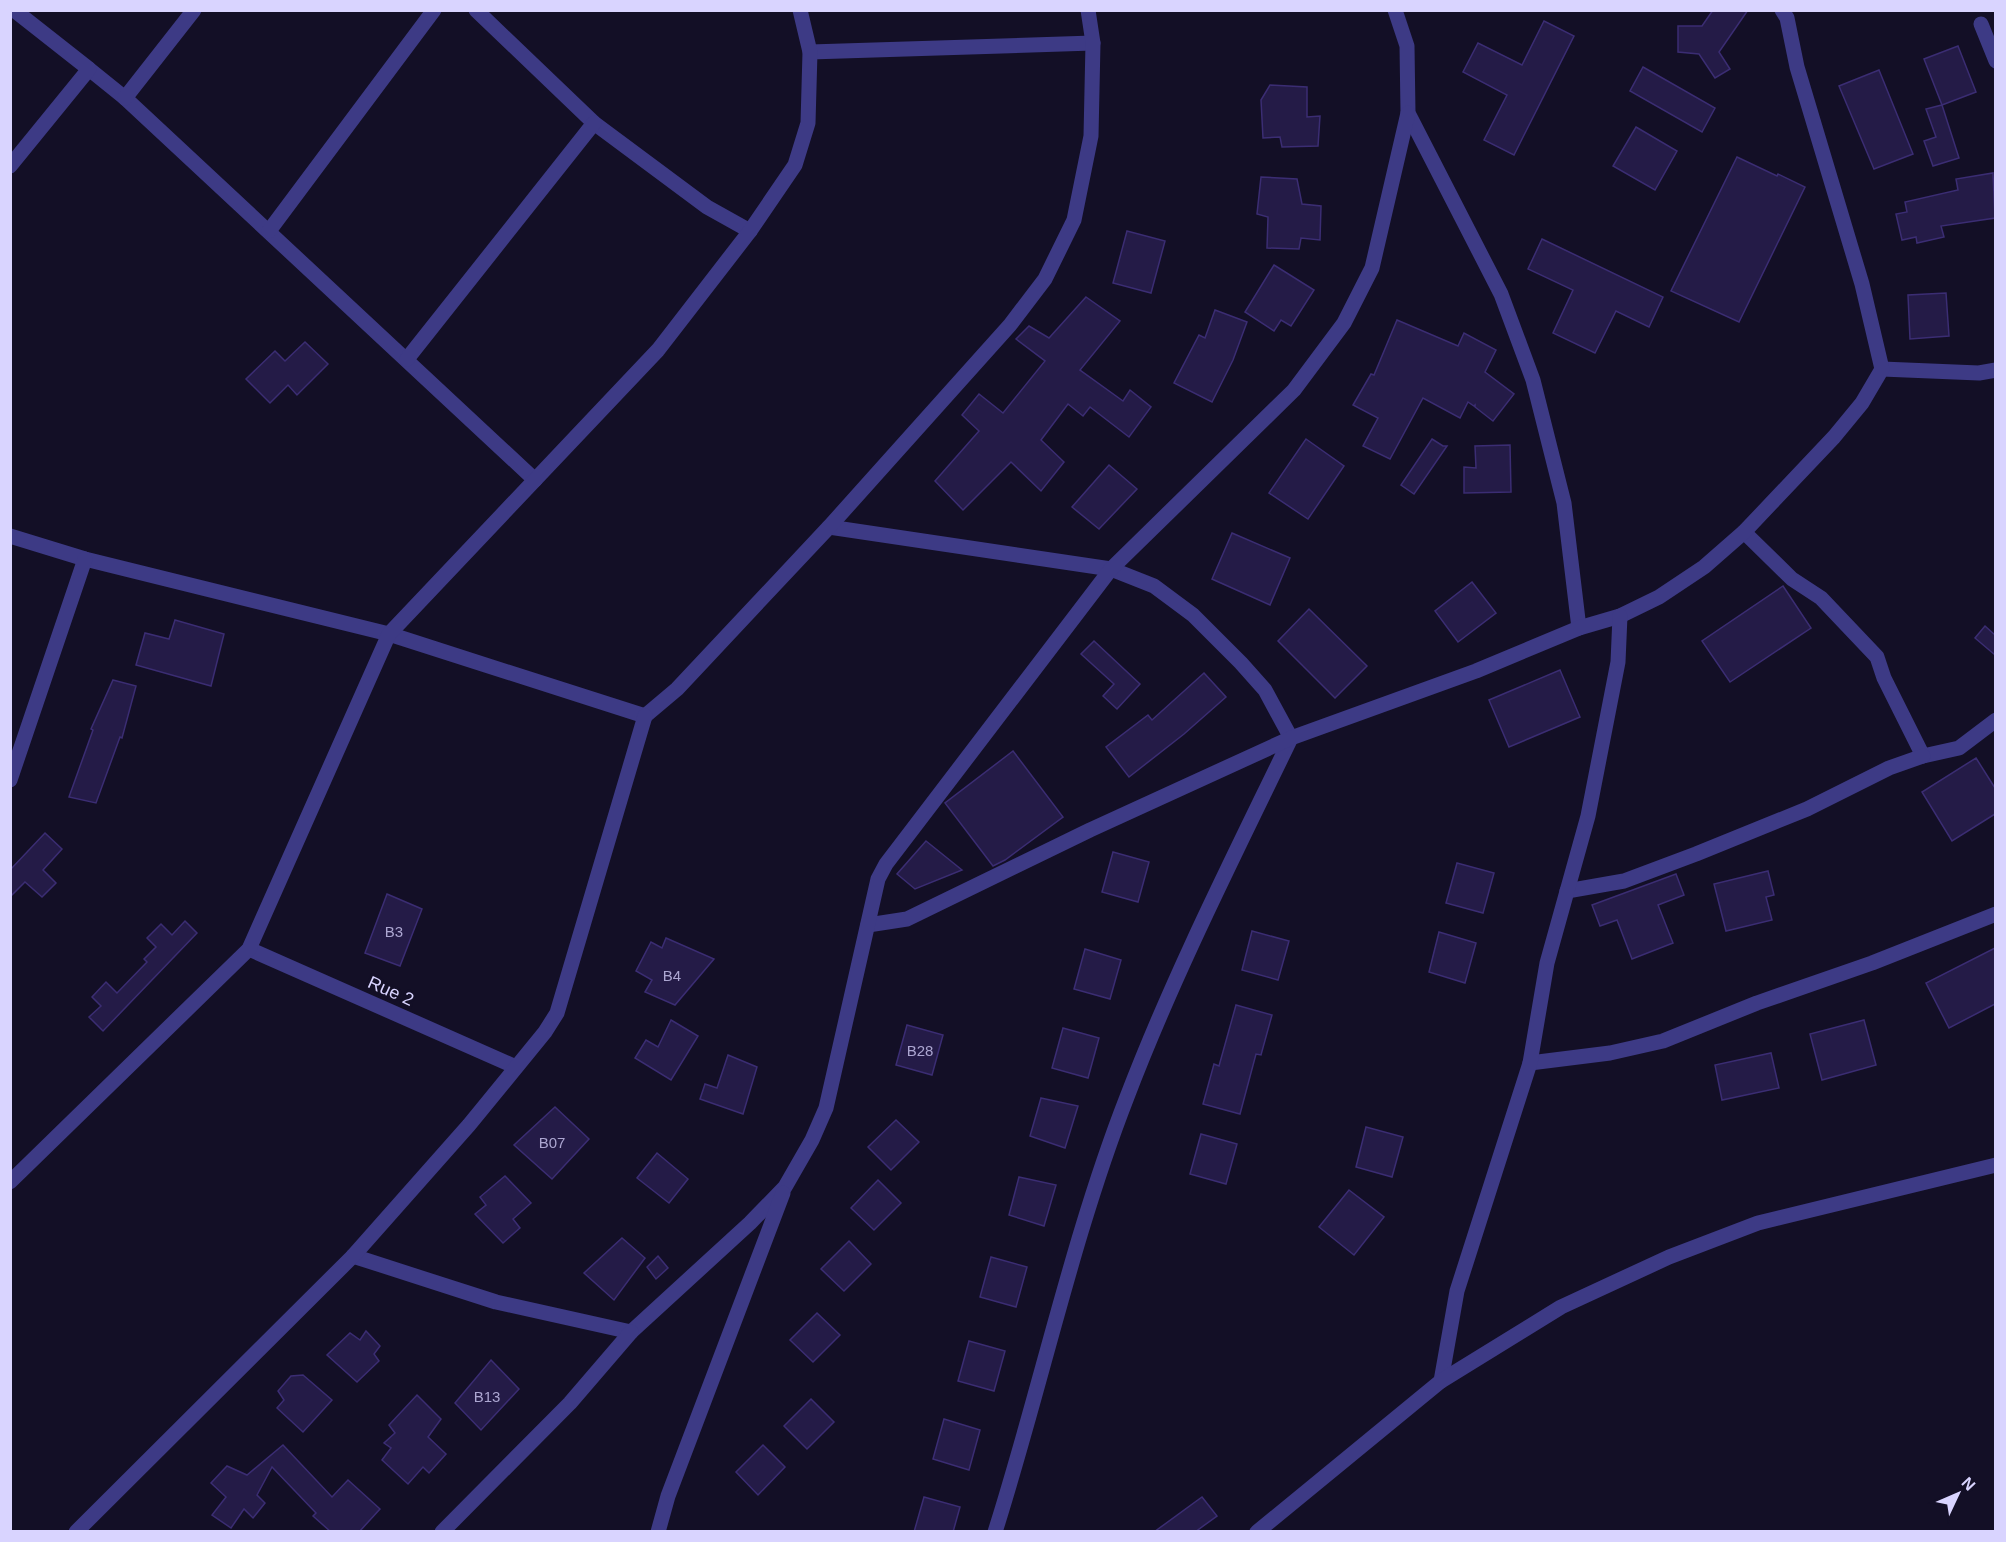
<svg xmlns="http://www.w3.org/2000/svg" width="2006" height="1542" font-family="Helvetica,sans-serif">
<rect width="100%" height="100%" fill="#130f26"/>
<g fill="#241b47" stroke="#3b2d73" stroke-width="1.5">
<path d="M 1713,10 L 1748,10 L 1719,52 L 1730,69 L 1715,78 L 1699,54 L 1678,52 L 1678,26 L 1702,26 Z"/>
<path d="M 1544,21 L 1574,36 L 1514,155 L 1484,140 L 1507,95 L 1463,72 L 1478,43 L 1522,65 Z"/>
<path d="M 1958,46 L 1976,92 L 1942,105 L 1924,59 Z"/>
<path d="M 1643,67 L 1715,108 L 1702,132 L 1630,91 Z"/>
<path d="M 1879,70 L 1913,154 L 1874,169 L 1839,86 Z"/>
<path d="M 1270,85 L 1307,87 L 1307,117 L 1320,116 L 1318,146 L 1282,147 L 1280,137 L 1263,138 L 1261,100 Z"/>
<path d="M 1942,105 L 1959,158 L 1933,166 L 1924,141 L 1936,137 L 1926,109 Z"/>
<path d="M 1636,127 L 1677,151 L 1655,190 L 1613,166 Z"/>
<path d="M 1737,157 L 1777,176 L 1778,174 L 1805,187 L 1739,322 L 1671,291 Z"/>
<path d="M 1993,173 L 1995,218 L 1941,226 L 1944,237 L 1917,243 L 1916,237 L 1902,240 L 1896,214 L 1907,212 L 1905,202 L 1958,190 L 1956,179 Z"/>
<path d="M 1261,177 L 1297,179 L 1302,204 L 1321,206 L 1320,240 L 1301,238 L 1299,249 L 1267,248 L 1268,217 L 1257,214 Z"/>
<path d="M 1127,231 L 1165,241 L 1151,293 L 1113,283 Z"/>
<path d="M 1542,239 L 1663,297 L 1649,327 L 1616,311 L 1595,353 L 1553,333 L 1573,290 L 1528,269 Z"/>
<path d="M 1274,265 L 1314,290 L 1291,326 L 1281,320 L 1274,331 L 1245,312 Z"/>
<path d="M 1946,293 L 1949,336 L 1910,339 L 1908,295 Z"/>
<path d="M 1086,297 L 1120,321 L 1080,370 L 1123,401 L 1130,390 L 1151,407 L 1129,437 L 1090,407 L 1083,416 L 1068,404 L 1041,440 L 1064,462 L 1041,491 L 1011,462 L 963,510 L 935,481 L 979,431 L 962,415 L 979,394 L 1003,413 L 1045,361 L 1016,339 L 1029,326 L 1049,338 Z"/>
<path d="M 1215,310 L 1247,322 L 1233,360 L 1212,402 L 1174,383 L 1199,335 L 1205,338 Z"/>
<path d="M 1397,320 L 1458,346 L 1464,333 L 1496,350 L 1485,372 L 1514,394 L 1493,421 L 1475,407 L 1475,405 L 1474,406 L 1468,402 L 1460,418 L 1423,398 L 1390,459 L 1363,446 L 1378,418 L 1353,405 L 1371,374 L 1374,375 Z"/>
<path d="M 305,342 L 328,364 L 297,395 L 288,385 L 270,403 L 246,379 L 275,351 L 285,361 Z"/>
<path d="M 1306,439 L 1344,466 L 1308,519 L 1269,493 Z"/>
<path d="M 1432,439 L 1443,446 L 1447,446 L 1414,494 L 1401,485 Z"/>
<path d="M 1510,445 L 1511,492 L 1464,493 L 1464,467 L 1476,468 L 1475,446 Z"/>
<path d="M 1109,465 L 1137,489 L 1099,529 L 1072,507 Z"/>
<path d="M 1232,533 L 1290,558 L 1270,605 L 1212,579 Z"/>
<path d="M 1472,582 L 1496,613 L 1458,642 L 1435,611 Z"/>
<path d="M 1783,586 L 1811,628 L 1730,682 L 1702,641 Z"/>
<path d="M 1309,609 L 1367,666 L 1335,698 L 1278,641 Z"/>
<path d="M 175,620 L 224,634 L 211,686 L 136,665 L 145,633 L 169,639 Z"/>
<path d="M 1985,626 L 1995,635 L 1995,655 L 1975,638 Z"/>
<path d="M 1094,641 L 1140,684 L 1117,709 L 1103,696 L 1114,684 L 1081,654 Z"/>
<path d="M 1560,670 L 1580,717 L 1509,747 L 1489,700 Z"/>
<path d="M 1204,673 L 1226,697 L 1184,734 L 1129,777 L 1106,747 L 1148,715 L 1152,720 Z"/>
<path d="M 113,680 L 136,686 L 122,738 L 120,737 L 96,803 L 69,797 L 93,730 L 91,729 Z"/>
<path d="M 1013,751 L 1063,817 L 1005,860 L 993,866 L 945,803 Z"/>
<path d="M 1976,758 L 1995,788 L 1995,814 L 1952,841 L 1922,792 Z"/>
<path d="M 45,833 L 62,849 L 43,870 L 56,883 L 42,897 L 25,882 L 10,897 L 10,870 Z"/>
<path d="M 926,841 L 962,870 L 915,889 L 897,874 Z"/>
<path d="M 1113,852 L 1149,862 L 1138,902 L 1102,892 Z"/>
<path d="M 1457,863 L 1494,873 L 1483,913 L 1446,903 Z"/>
<path d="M 1768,871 L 1774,895 L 1766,897 L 1772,920 L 1726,931 L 1714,884 Z"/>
<path d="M 1676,874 L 1684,895 L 1658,905 L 1673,943 L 1632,959 L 1617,920 L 1600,926 L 1592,905 Z"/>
<path d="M 387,894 L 422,909 L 400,966 L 365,953 Z"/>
<path d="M 185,921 L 197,933 L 103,1031 L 89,1017 L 101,1006 L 92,997 L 106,982 L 117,993 L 147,962 L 144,959 L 156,947 L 147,938 L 161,924 L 172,935 Z"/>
<path d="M 1252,931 L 1289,941 L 1278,980 L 1242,970 Z"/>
<path d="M 1439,932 L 1476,943 L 1465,983 L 1429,972 Z"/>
<path d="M 666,938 L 714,959 L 675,1005 L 645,992 L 652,980 L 636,971 L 651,942 L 662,948 Z"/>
<path d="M 1995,948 L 1995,1004 L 1949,1028 L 1926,983 Z"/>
<path d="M 1085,949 L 1121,960 L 1110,999 L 1074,989 Z"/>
<path d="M 1236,1005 L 1272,1015 L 1261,1055 L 1256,1054 L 1240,1114 L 1203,1104 L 1214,1064 L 1219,1066 Z"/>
<path d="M 671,1020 L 698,1036 L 671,1080 L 635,1058 L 646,1040 L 658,1047 Z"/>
<path d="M 1864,1020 L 1876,1065 L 1822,1080 L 1810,1034 Z"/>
<path d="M 907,1025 L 943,1035 L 932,1075 L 896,1065 Z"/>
<path d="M 1063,1028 L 1099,1038 L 1088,1078 L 1052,1068 Z"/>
<path d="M 1771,1053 L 1779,1088 L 1722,1100 L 1715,1065 Z"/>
<path d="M 728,1055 L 757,1067 L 743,1114 L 700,1099 L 705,1084 L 717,1088 Z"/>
<path d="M 1041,1098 L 1078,1106 L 1065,1148 L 1030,1136 Z"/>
<path d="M 555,1107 L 589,1139 L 552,1179 L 514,1145 Z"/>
<path d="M 896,1120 L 919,1142 L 891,1170 L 868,1147 Z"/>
<path d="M 1366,1127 L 1403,1137 L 1392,1177 L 1356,1167 Z"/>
<path d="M 1201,1134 L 1237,1144 L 1226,1184 L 1190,1174 Z"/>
<path d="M 657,1153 L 688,1179 L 669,1203 L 637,1178 Z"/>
<path d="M 505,1176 L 531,1203 L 513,1219 L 520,1228 L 503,1243 L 475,1214 L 486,1205 L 480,1197 Z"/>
<path d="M 1019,1177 L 1056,1185 L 1044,1226 L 1009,1215 Z"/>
<path d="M 878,1180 L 901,1203 L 874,1230 L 851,1208 Z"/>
<path d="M 1349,1190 L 1384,1217 L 1354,1255 L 1319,1227 Z"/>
<path d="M 622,1238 L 645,1258 L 614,1300 L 584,1273 Z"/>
<path d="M 849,1241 L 871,1264 L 844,1291 L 821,1269 Z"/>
<path d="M 658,1256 L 668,1268 L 656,1279 L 647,1267 Z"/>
<path d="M 991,1257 L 1027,1267 L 1016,1307 L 980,1297 Z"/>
<path d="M 817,1313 L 840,1335 L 813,1362 L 790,1340 Z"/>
<path d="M 366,1331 L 380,1346 L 374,1354 L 379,1361 L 357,1382 L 327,1355 L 350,1333 L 360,1340 Z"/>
<path d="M 969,1341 L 1005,1351 L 994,1391 L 958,1381 Z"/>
<path d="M 491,1360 L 519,1389 L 481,1430 L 455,1403 Z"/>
<path d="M 303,1375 L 332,1400 L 303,1432 L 277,1408 L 284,1400 L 278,1391 L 291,1376 Z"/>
<path d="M 417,1395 L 441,1419 L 428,1437 L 446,1454 L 429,1473 L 423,1467 L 408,1484 L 382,1460 L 391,1448 L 384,1443 L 395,1433 L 389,1425 Z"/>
<path d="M 811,1399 L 834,1422 L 807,1449 L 784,1426 Z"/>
<path d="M 944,1419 L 980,1430 L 969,1470 L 933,1459 Z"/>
<path d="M 283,1445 L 332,1497 L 348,1480 L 380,1509 L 359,1532 L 331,1532 L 313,1516 L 316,1513 L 272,1467 L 257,1495 L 265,1503 L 253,1518 L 244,1509 L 231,1528 L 212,1515 L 226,1497 L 211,1483 L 227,1466 L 247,1475 Z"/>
<path d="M 763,1445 L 785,1467 L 758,1495 L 736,1472 Z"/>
<path d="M 924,1497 L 960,1507 L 953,1532 L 914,1532 Z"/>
<path d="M 1202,1497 L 1217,1516 L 1195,1532 L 1154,1532 Z"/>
</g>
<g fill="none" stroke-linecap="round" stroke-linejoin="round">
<g stroke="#3d3a85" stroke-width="15">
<path d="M 476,10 L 594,123 L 707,207 L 750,231"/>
<path d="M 1395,10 L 1407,46 L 1408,113 L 1501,294 L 1533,380 L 1564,503 L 1579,628"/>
<path d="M 1981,24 L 1996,61"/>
<path d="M 810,52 L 1093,43"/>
<path d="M 89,69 L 125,98 L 535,480"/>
<path d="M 125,98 L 194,10"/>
<path d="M 10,166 L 89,69 L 14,10"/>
<path d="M 269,231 L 434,10"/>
<path d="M 407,359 L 594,123"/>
<path d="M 1882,369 L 1979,373 L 1996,370"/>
<path d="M 829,527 L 1111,569 L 1154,586 L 1193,615 L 1241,663 L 1265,690 L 1291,738 C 1234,856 1174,974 1127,1097 C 1072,1238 1041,1387 995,1532"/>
<path d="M 1744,532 L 1792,579 L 1821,598 L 1877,657 L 1884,678 L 1923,756 L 1959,748 L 1996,720"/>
<path d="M 10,536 L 85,559 L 389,634 L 645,716 L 677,689 L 829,527 L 1010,325 L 1045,279 L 1074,220 L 1091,136 L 1093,43 L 1088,10"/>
<path d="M 10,780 L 85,559"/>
<path d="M 1567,891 L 1624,881 L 1696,854 L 1807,809 L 1889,768 L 1923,756"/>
<path d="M 868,925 L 907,919 L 1090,830 L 1291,738 L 1476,671 L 1579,628 L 1620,616 L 1659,597 L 1704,567 L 1744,532 L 1834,437 L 1862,403 L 1882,369 L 1862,284 L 1797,67 L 1787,18 L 1782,10"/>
<path d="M 249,949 L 516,1067"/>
<path d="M 1530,1063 L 1610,1053 L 1663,1041 L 1757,1003 L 1872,963 L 1996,914"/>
<path d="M 10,1182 L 249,949 L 389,634 L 658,350 L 750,231 L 795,165 L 808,123 L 810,52 L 800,10"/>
<path d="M 353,1256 L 496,1302 L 631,1332 L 750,1223 L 785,1187 L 812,1140 L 826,1108 L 878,879 L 886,864 L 1111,569 L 1294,390 L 1344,323 L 1372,268 L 1408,113"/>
<path d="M 1441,1381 L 1457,1291 L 1530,1063 L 1547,963 L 1588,816 L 1618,662 L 1620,616"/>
<path d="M 76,1532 L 353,1256 L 469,1125 L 545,1032 L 557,1013 L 645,716"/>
<path d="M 442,1532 L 570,1403 L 631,1332"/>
<path d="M 658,1532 L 668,1496 L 783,1193"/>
<path d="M 1257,1532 L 1441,1381 L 1561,1307 L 1669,1257 L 1758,1223 L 1996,1165"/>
</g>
</g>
<g text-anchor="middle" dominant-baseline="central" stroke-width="5" stroke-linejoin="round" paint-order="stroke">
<g font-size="15" fill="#aca6d1">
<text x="394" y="931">B3</text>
<text x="672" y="975">B4</text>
<text x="920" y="1050">B28</text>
<text x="552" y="1142">B07</text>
<text x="487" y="1396">B13</text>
</g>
<g font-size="18" fill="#d9d4ff" stroke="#130f26">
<text transform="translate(391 991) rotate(24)">Rue 2</text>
</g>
</g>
<rect width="2006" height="1542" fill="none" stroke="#d9d4ff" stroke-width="24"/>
<g transform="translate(1958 1494) rotate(46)" stroke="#130f26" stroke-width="4.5" paint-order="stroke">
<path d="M0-4.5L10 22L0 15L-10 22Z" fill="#d9d4ff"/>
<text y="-9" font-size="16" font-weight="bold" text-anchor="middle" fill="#d9d4ff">N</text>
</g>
</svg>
